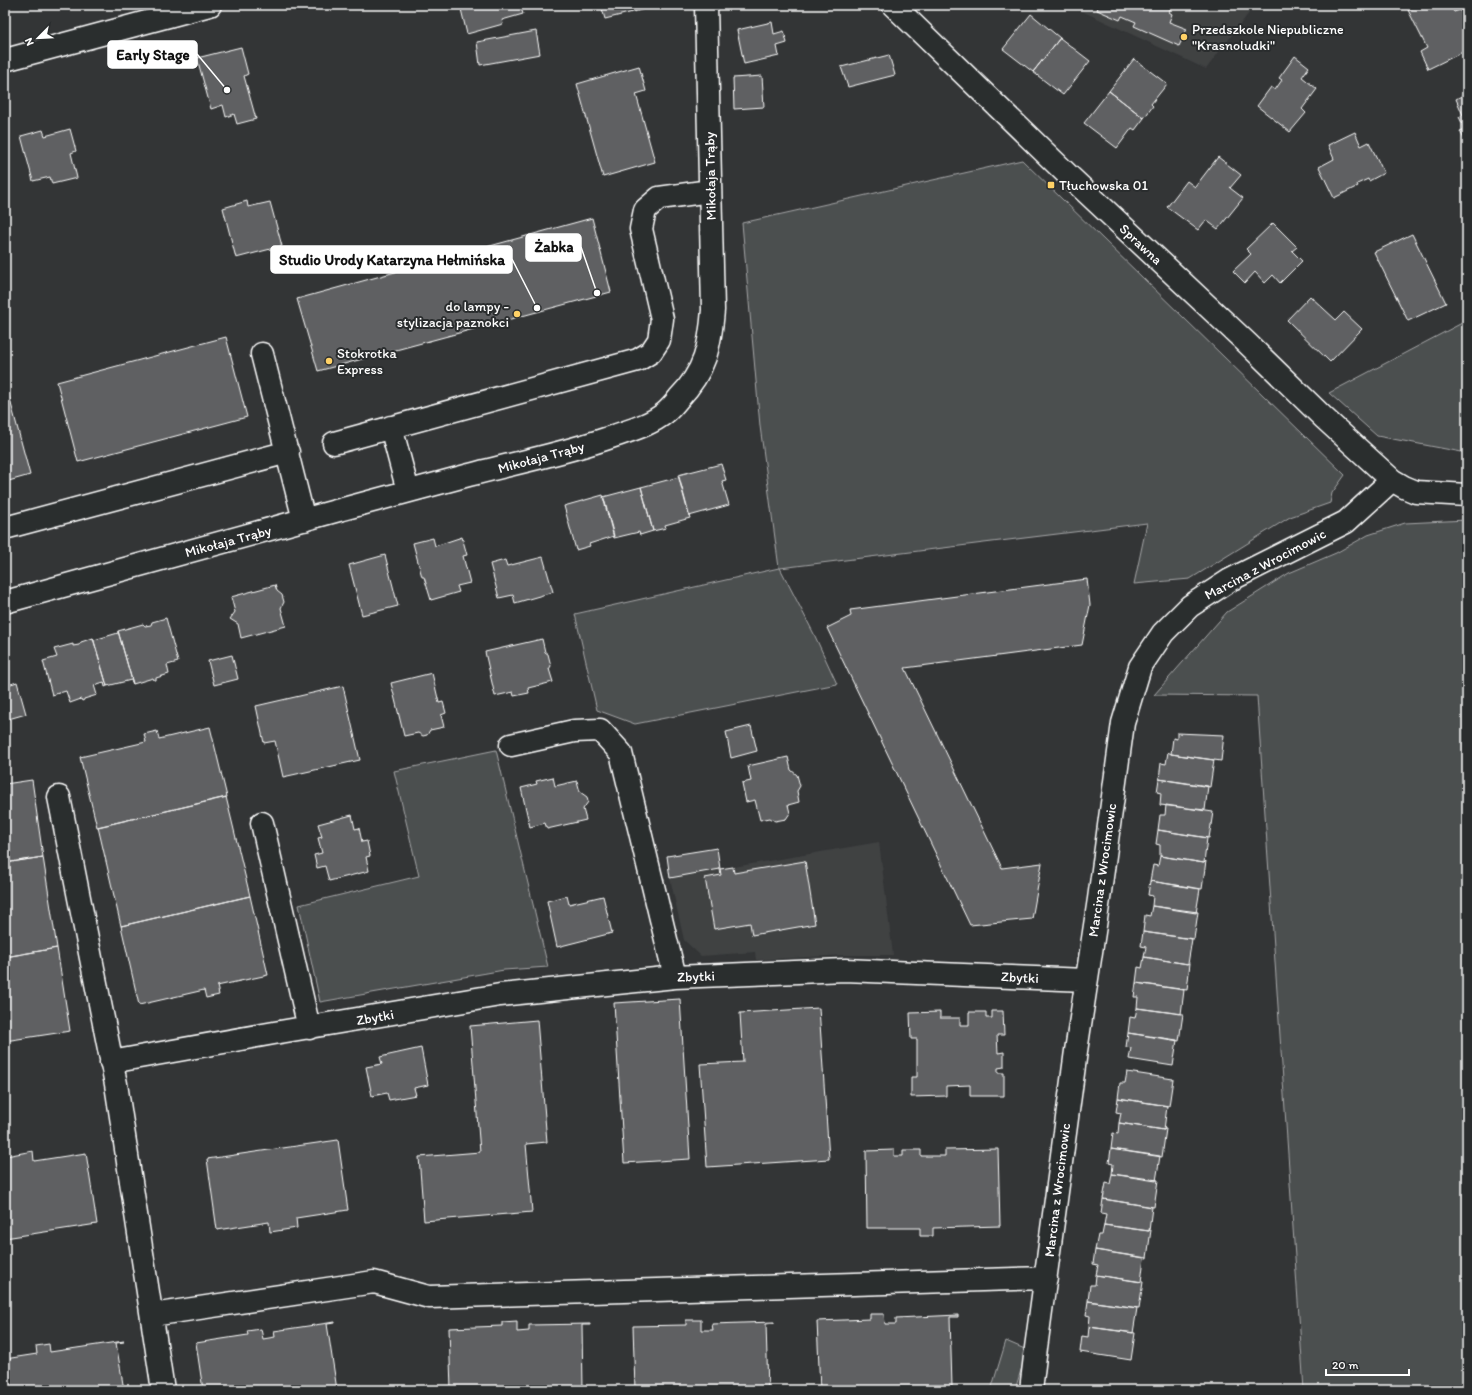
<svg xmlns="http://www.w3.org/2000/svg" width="1472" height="1395" font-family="Itim,sans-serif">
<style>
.built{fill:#404243}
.green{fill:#4c4f50;stroke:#a6a7a8}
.building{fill:#5f6162;stroke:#fff}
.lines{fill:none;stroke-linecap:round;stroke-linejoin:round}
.minor-casing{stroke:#fff;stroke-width:25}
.minor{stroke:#2a2d2e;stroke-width:22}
.poi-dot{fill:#ffd166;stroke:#2a2d2e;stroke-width:1.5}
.labels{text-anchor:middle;stroke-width:4;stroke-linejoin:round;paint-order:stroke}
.poi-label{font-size:14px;fill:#fff;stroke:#2a2d2e;text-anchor:start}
.street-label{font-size:14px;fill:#fff;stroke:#2a2d2e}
.leader{fill:none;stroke:#fff;stroke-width:1.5}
.callout-dot{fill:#fff;stroke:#2a2d2e;stroke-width:1.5}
.callout{fill:#fff;stroke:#fff;stroke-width:1.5}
.callout-label{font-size:15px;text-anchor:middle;font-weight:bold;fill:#111}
</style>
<rect width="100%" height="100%" fill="#333536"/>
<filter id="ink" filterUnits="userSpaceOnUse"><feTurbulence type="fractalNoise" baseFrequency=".025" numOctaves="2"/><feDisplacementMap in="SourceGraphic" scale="8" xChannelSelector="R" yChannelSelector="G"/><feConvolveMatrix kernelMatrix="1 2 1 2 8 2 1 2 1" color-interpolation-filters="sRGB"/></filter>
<g filter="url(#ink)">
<path class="built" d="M1069 5H1255L1206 69Z
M879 842 893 955H845L756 960 755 952 701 956 684 940 670 878Z"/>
<path class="green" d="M1022 160 1345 475 1332 493 1330 503 1290 517 1190 579 1134 584 1147 523 780 568 814 634 837 684 635 724 597 710 575 614 779 568 760 426 742 223Z
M1465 308 1467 310V453L1377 436 1329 393 1462 323Z
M1467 520V1390H1304L1257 696 1154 695 1227 612 1289 573 1336 553 1368 535 1405 523Z
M496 750 548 967 504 970 320 1002 299 905 419 876 394 771Z
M1006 1341 1027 1350 1015 1390H991Z"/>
<path class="building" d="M460 5H520L523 14 502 20 503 24 467 34Z
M601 5H648L649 8 605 19Z
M1099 5H1172L1169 12 1172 14 1169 22 1187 29 1179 46 1134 26 1136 22 1122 16 1120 20 1097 10Z
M1418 5H1451L1454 12 1460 10 1467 25V50L1428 69 1420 52 1427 48 1408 10Z
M1031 14 1060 38 1033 72 1003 49Z
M772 22 774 34 784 31 787 43 777 46 779 56 744 64 737 30Z
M536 31 540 54 480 65 477 42Z
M1060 38 1090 61 1063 95 1033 72Z
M241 47 248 74 244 76 256 119 237 124 234 114 226 117 223 105 211 109 197 58Z
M889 55 895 75 848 87 841 67Z
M1295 56 1309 67 1302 77 1317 89 1302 109 1306 113 1290 132 1257 106 1271 87 1275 90 1282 80 1279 78Z
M1134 59 1167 84 1151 104 1153 106 1144 118 1109 91Z
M639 66 646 91 636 94 655 162 603 177 577 84Z
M762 76 764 107 734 109 733 78Z
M1109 91 1144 118 1135 130 1132 128 1117 148 1084 123Z
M1467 93V142L1466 143 1460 131 1465 129 1459 117 1463 115 1456 99Z
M70 129 76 151 71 153 77 178 52 184 50 177 33 181 21 136 43 130 45 136Z
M1355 132 1361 146 1369 142 1384 173 1369 181 1368 179 1357 184 1358 186 1334 198 1319 167 1334 159 1328 145Z
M1218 157 1241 175 1230 188 1243 198 1218 229 1206 220 1198 230 1167 207 1187 181 1195 187Z
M247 201 248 207 270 202 282 246 236 258 223 208Z
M592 218 611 292 318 371 297 299Z
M1273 223 1297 247 1292 251 1302 261 1280 283 1273 275 1265 283 1255 272 1245 283 1233 271 1251 254 1246 249Z
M1412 234 1446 303 1408 321 1374 252Z
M1310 296 1336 320 1344 312 1362 329 1330 362 1287 320Z
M226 337 247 417 78 462 57 382Z
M9 396 30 475 5 482V397Z
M721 464 726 480 722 481 729 505 689 516 678 475Z
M679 477 690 518 665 525 666 528 653 531 641 487Z
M641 487 653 531 640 535 639 532 614 538 603 497Z
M603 495 614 536 589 544 590 546 576 550 564 506Z
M462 537 467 555 463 556 470 583 457 586 459 592 431 600 424 577H422L413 543 433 538 435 546Z
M385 555 398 606 362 615 349 565Z
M543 557 553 592 515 603 513 595 499 598 490 564 505 560 507 566Z
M1087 579 1090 605 1082 645 905 668 1002 868 1042 863 1032 919 970 925 827 628 851 616 850 610Z
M275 585 277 591 282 595 284 602 281 608 286 626 241 638 238 624 230 619 235 612 231 597Z
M166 618 178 662 167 665 169 674 156 678V680H154L153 678 133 684 118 631 143 624 145 626 151 625 152 622Z
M118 631 133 684 131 680 107 686 93 638 94 640 118 633Z
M93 638 107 686 105 687 104 682 94 685 97 695 84 699V700L82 701 81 699 70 703 66 691 52 695 43 661 57 657 54 649 73 644V646L79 645 81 642Z
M542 639 545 652 548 654 551 666 549 669 553 682 528 688 529 693 514 696 513 692 495 696 485 652Z
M232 655 238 679 214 685 208 661Z
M432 673 439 703 443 702 446 713 441 715 444 727 430 730 427 735 423 736 418 733 404 736 391 683Z
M17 682 26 714 5 720V686Z
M343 686 360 760 283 777 275 741 264 743 256 706Z
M751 726 757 751 731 758 726 732Z
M210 727 227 797 97 827 80 757 146 742 144 734 157 731 159 739Z
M1177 733 1224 735 1221 761 1171 754 1173 738 1177 739Z
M1168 752 1171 754 1214 760 1210 787 1159 779 1161 763 1166 764Z
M788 757 791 770 797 775 800 786 797 791 799 802 788 805 790 813 786 819 775 821 770 818 760 820 755 800 746 802 742 783 751 781 748 766Z
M553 777 555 786 577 781 580 792 587 797 588 802 583 809 586 820 547 829 545 823 530 827 521 788 537 784 536 781Z
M1159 779 1208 786 1205 810 1160 805 1161 793 1157 792Z
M32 780 43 857 5 863V784Z
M226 797 250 896 121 926 98 827Z
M1166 805 1213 812 1209 838 1158 830 1160 815H1165Z
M352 815 355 829 359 828 362 842 367 841 370 856 366 857 369 871 329 881 325 866 317 868 314 855 322 853 318 838 322 837 318 824Z
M1158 830 1207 838 1204 863 1160 856V845L1156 844Z
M717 848 720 869 670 878 667 856Z
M1160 856 1204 863 1206 861 1202 889 1150 881 1153 865 1158 866Z
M43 857 57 948 5 957V863Z
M805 861 815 924 752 935 750 923 714 929 705 878 721 875 720 869 733 867 734 873Z
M1150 881 1200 889 1196 913 1152 906 1153 896 1148 895Z
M250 896 268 975 217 986 219 995 206 998 204 990 139 1005 121 926Z
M567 896 569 904 603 896 612 933 557 947 547 901Z
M1152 906 1198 912 1194 939 1143 932 1145 915 1150 916Z
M1143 932 1192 939 1188 964 1144 957 1146 947 1141 946Z
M57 948 70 1031 5 1041V957Z
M1144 957 1188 964 1190 963 1187 990 1136 983 1138 967 1142 968Z
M1136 983 1184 990 1181 1014 1137 1008 1138 997H1134Z
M680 999 690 1159 624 1163 614 1003Z
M819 1008 829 1159 707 1167 700 1064 743 1062 740 1013Z
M1137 1008 1183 1014 1179 1041 1128 1033 1130 1017 1135 1018Z
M992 1011H1003L1004 1035H997L998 1053 1004 1052V1067L998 1068V1073H1004V1096H970V1085L946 1086V1096L911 1097V1077H917V1039H911L910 1013 940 1012V1018H960V1025H969V1012H986V1018H992Z
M537 1020 547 1142 526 1144 532 1212 424 1221 419 1157 480 1152 470 1026Z
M1128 1033 1177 1040 1173 1066 1129 1059 1131 1048 1126 1047Z
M421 1048 428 1085 414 1088 416 1095 389 1100 387 1093 372 1096 366 1067 382 1064 380 1057Z
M1127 1072 1173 1079 1169 1106 1118 1098 1120 1083H1125Z
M1118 1098 1167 1106 1164 1130 1119 1123 1121 1113 1116 1112Z
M1119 1123 1164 1130V1129H1166L1162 1157 1111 1149 1113 1133 1118 1134Z
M338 1140 348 1210 296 1218 297 1228 270 1232 269 1222 217 1230 207 1159Z
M998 1149 1000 1226 933 1228V1236H920V1228H867L866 1151 894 1150V1156H903V1150H921V1156H945V1150Z
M1111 1149 1160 1156 1156 1181 1112 1174 1113 1164 1109 1163Z
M33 1151 34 1161 86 1153 97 1224 5 1238V1166L7 1165 6 1156Z
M1112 1174 1158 1180 1154 1207 1103 1199 1106 1183 1110 1184Z
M1103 1199 1152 1207 1149 1231 1104 1225 1106 1214 1101 1213Z
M1104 1225 1149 1231V1230H1151L1147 1258 1095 1250 1098 1235H1102Z
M1095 1250 1144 1258 1141 1282 1096 1275 1098 1265 1093 1264Z
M1096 1275 1143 1282 1139 1308 1088 1301 1090 1285H1095Z
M1088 1301 1137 1308 1133 1333 1089 1327 1090 1316 1086 1315Z
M870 1314H884L885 1324H896V1318L958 1315V1317H950L952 1387 867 1390H820L817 1321 870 1319Z
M686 1320H701V1330H713L712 1324 774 1322V1323L766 1324 768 1390H635L633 1326 686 1325Z
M517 1321V1332L529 1331V1325L590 1324V1325H582L583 1390H451L449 1328 502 1326V1322Z
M335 1322V1323L327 1324 337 1390H203L196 1343 248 1335 247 1331 261 1329 263 1339 275 1337 274 1331Z
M1089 1327 1135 1333 1131 1360 1080 1352 1082 1336 1088 1337Z
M124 1341V1342L116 1343 124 1390H5V1359L37 1354 36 1346 49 1344 50 1352Z"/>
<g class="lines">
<g class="minor-casing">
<path id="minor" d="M893 5 1068 175 1248 344 1324 418 1392 480 1404 487 1416 492 1467 495
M5 60 210 5
M262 354 304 520
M391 427 408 491
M334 443 638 360 651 352 659 340 662 319 641 229 645 210 659 198 710 191
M5 528 288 452
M5 602C160 560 314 516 469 475 518 462 567 453 614 436 631 430 650 425 665 413 670 409 675 403 679 398 705 371 710 347 713 310L706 5
M511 745 574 731 600 730 621 753 675 977
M59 797 116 1084 163 1390
M262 823 309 1028
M111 1062 274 1033 500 995 675 977 845 970 1086 980
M152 1315 374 1282 429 1297 1046 1278
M1031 1390 1036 1348 1076 1051 1099 899 1123 723 1140 667 1163 633 1190 606 1230 580 1346 522 1392 480"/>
</g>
<use href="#minor" class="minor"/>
</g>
</g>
<g class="poi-dot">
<circle cx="1184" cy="37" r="4"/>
<rect x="1047" y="181" width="8" height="8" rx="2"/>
<circle cx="517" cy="314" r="4"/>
<circle cx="329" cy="361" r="4"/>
</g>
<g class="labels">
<g class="poi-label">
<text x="1192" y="34">Przedszkole Niepubliczne<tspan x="1192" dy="16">"Krasnoludki"</tspan></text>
<text x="1059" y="190">Tłuchowska 01</text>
<text x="509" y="311" text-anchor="end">do lampy -<tspan x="509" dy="16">stylizacja paznokci</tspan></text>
<text x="337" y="358">Stokrotka<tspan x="337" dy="16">Express</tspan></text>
</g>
<g class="street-label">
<text transform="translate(710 176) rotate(-91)" y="5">Mikołaja Trąby</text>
<text transform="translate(1141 244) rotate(43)" y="5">Sprawna</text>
<text transform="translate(541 457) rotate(-15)" y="5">Mikołaja Trąby</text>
<text transform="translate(228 541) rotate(-15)" y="5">Mikołaja Trąby</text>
<text transform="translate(1265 564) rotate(-28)" y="5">Marcina z Wrocimowic</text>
<text transform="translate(1102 870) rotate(-82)" y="5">Marcina z Wrocimowic</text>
<text transform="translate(696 976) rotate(-2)" y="5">Zbytki</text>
<text transform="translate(1020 977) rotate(3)" y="5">Zbytki</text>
<text transform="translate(375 1017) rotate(-10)" y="5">Zbytki</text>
<text transform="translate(1057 1190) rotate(-83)" y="5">Marcina z Wrocimowic</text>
</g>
</g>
<path class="leader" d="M227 90L197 54M597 293L581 247M537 308L512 259"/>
<g class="callout-dot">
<circle cx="227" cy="90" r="4"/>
<circle cx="597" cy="293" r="4"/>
<circle cx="537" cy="308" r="4"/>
</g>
<g class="callout">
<rect x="108" y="41" width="89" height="27" rx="4"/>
<rect x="526" y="234" width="55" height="27" rx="4"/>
<rect x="271" y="246" width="241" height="27" rx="4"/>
</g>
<g class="callout-label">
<text x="153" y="60">Early Stage</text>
<text x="554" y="252">Żabka</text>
<text x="392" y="265">Studio Urody Katarzyna Hełmińska</text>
</g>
<rect width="1472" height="1395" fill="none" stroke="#2a2d2e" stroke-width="20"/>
<rect x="10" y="10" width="1452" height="1375" fill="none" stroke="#fff" stroke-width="1.5" filter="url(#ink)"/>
<g transform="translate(38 38) rotate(246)" stroke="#2a2d2e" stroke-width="3" paint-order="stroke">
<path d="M0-3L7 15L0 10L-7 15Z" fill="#ffffff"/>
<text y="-6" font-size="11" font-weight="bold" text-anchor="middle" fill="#ffffff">N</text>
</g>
<path d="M1326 1369v6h83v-6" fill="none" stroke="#ffffff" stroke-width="2"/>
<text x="1332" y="1369" font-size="12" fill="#ffffff" stroke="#2a2d2e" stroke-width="3" paint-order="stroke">20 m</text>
</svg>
